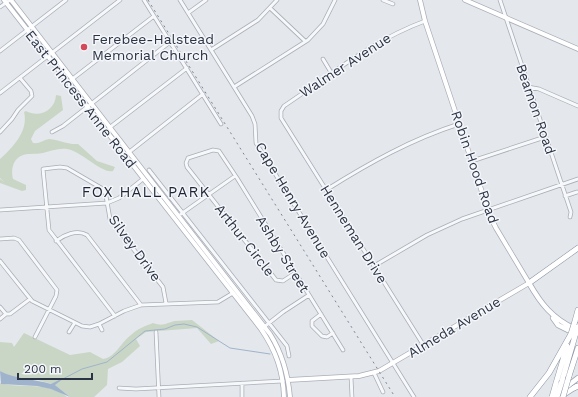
<svg xmlns="http://www.w3.org/2000/svg" width="578" height="397" font-family="'Work Sans',sans-serif">
<style>
.green{fill:#c9d6c5}
.water{fill:#9fb4cc}
.lines{fill:none;stroke-linecap:round;stroke-linejoin:round}
.stream{stroke:#9fb4cc;stroke-width:1}
.street-casing{stroke:#a9aeb7;stroke-width:4.5}
.secondary-casing{stroke:#a9aeb7;stroke-width:5.5}
.primary-casing{stroke:#a3abb8;stroke-width:6}
.highway-casing{stroke:#8b94a3;stroke-width:6}
.street{stroke:#f7f8fa;stroke-width:3}
.secondary{stroke:#fff;stroke-width:4}
.primary{stroke:#fff;stroke-width:4.5}
.highway{stroke:#fff;stroke-width:5}
.rail{stroke:#7d8696;stroke-width:1;stroke-dasharray:2 4;stroke-linecap:butt}
.highway-bridge-casing{stroke:#8b94a3;stroke-width:6;stroke-linecap:butt}
.highway-bridge{stroke:#fff;stroke-width:5}
.poi-dot{fill:#d1495b;stroke:#f4f6f9;stroke-width:1.5}
.labels{text-anchor:middle;stroke-width:3;stroke-linejoin:round;paint-order:stroke}
.poi-label{font-size:14px;fill:#2b3445;stroke:#f4f6f9;text-anchor:start}
.street-label{font-size:14px;fill:#2b3445;stroke:#f4f6f9}
.neighbourhood-label{font-size:15px;letter-spacing:1px;fill:#1d2536;stroke:#f4f6f9}
</style>
<rect width="100%" height="100%" fill="#e4e7ec"/>
<path class="green" d="M56 95 61 96 63 110 35 131 31 139 33 143C40 144 43 140 49 139 55 139 69 145 78 144L97 161 115 167 113 171C102 174 81 151 67 149 58 148 51 151 43 153 34 155 27 152 19 157 12 162 11 172 13 179L26 185V190L22 191 0 183V179L4 182 0 178V159C12 148 29 131 24 112L26 111C39 118 55 111 56 95Z
M192 320 219 341 211 344 197 328 146 332 136 339 140 346 122 362 108 369 107 385 94 397H70L55 385 38 380 11 377 0 371V342L12 343 14 347 24 333 70 355 90 352 103 359C116 357 121 342 131 335 137 329 145 326 153 323 163 327 166 323 175 321 181 321 187 320 192 320Z
M0 383C22 389 48 381 67 397H0Z"/>
<path class="water" d="M0 371C15 379 34 379 51 384L59 380 60 381 55 385 70 397 51 389 37 386 1 384Z"/>
<g class="lines">
<path class="stream" d="M59 381 82 369 107 362 145 331 165 329 175 325 184 324 197 327 230 348 270 354"/>
<g class="street-casing">
<path id="street" d="M144 0 221 124
M180 0 252 116 255 124 256 143 414 397
M383 0 393 4
M500 0 571 212 570 217
M0 7 10 0
M270 8 305 41
M188 13 206 0
M211 50 258 20 277 0
M0 51 66 0
M323 59 332 74
M71 80 154 16
M234 87 308 40 323 24 335 0
M528 87 539 89 578 106
M0 93 120 0
M109 128 187 68
M0 132 12 119 18 110 32 96 31 91 20 78
M52 132 63 126 170 42
M128 153 203 94
M472 161 545 137
M149 170 287 346 289 356
M326 190C369 163 412 139 459 124
M565 196 577 192
M0 210 107 203 119 198 143 179
M181 214 235 176
M0 239 14 238 19 240 57 290 56 296 35 337
M56 241C64 235 77 229 87 235L141 305
M0 261 32 301 82 326 90 327 99 324 124 311 141 305 218 302 233 293
M374 266 427 235 462 219 578 179
M295 273 283 281 276 280 187 167 186 163 188 158 213 150 219 151 237 178 343 350
M0 307 6 314
M321 314 312 321V326L322 336 327 337 333 333
M115 316 49 230 43 169 60 167 67 168 103 189 106 196 110 219 163 287 166 303
M0 319 6 314H10L30 299
M99 324 102 330
M264 327 283 312 309 295
M69 332 74 324
M156 332 159 397
M424 346 281 118V111L284 106C329 76 373 40 425 21
M374 373 383 392
M351 377 352 397
M119 388 136 389 283 381
M242 397V383"/>
</g>
<g class="secondary-casing">
<path id="secondary" d="M4 0 261 329C276 351 283 371 284 397
M11 0 270 334C282 353 288 374 290 397
M465 0 578 49
M288 380 359 376 379 371 529 283 496 228 490 216 425 21 420 0"/>
</g>
<g class="primary-casing">
<path id="primary" d="M529 283C541 304 552 318 575 329
M553 318 558 325 574 333
M565 388 578 378
M560 397 577 386"/>
</g>
<g class="highway-casing">
<path id="highway" d="M529 283 578 248
M575 321 578 310
M569 376 578 348
M562 381 575 336
M556 383 567 346
M574 388 578 386
M530 397 549 373 571 334"/>
</g>
<use href="#street" class="street"/>
<use href="#secondary" class="secondary"/>
<use href="#primary" class="primary"/>
<use href="#highway" class="highway"/>
<path class="rail" d="M148 0 395 397"/>
<g class="highway-bridge-casing">
<path id="highway-bridge" d="M571 334 575 321
M575 336 578 327
M552 397 556 383
M557 397 562 381
M563 397 569 376"/>
</g>
<use href="#highway-bridge" class="highway-bridge"/>
</g>
<circle class="poi-dot" cx="84" cy="47" r="4"/>
<g class="labels">
<g class="poi-label">
<text x="92" y="44">Ferebee-Halstead<tspan x="92" dy="16">Memorial Church</tspan></text>
</g>
<g class="street-label">
<text transform="translate(345 65) rotate(-33)" y="5">Walmer Avenue</text>
<text transform="translate(81 99) rotate(52)" y="5">East Princess Anne Road</text>
<text transform="translate(536 109) rotate(71)" y="5">Beamon Road</text>
<text transform="translate(475 167) rotate(71)" y="5">Robin Hood Road</text>
<text transform="translate(293 200) rotate(59)" y="5">Cape Henry Avenue</text>
<text transform="translate(354 234) rotate(58)" y="5">Henneman Drive</text>
<text transform="translate(245 240) rotate(52)" y="5">Arthur Circle</text>
<text transform="translate(135 248) rotate(54)" y="5">Silvey Drive</text>
<text transform="translate(283 254) rotate(58)" y="5">Ashby Street</text>
<text transform="translate(454 327) rotate(-31)" y="5">Almeda Avenue</text>
</g>
<g class="neighbourhood-label">
<text x="146" y="197">FOX HALL PARK</text>
</g>
</g>
<path d="M18 373v6h74v-6" fill="none" stroke="#2b3445" stroke-width="2"/>
<text x="24" y="373" font-size="12" fill="#2b3445" stroke="#f4f6f9" stroke-width="3" paint-order="stroke">200 m</text>
</svg>
